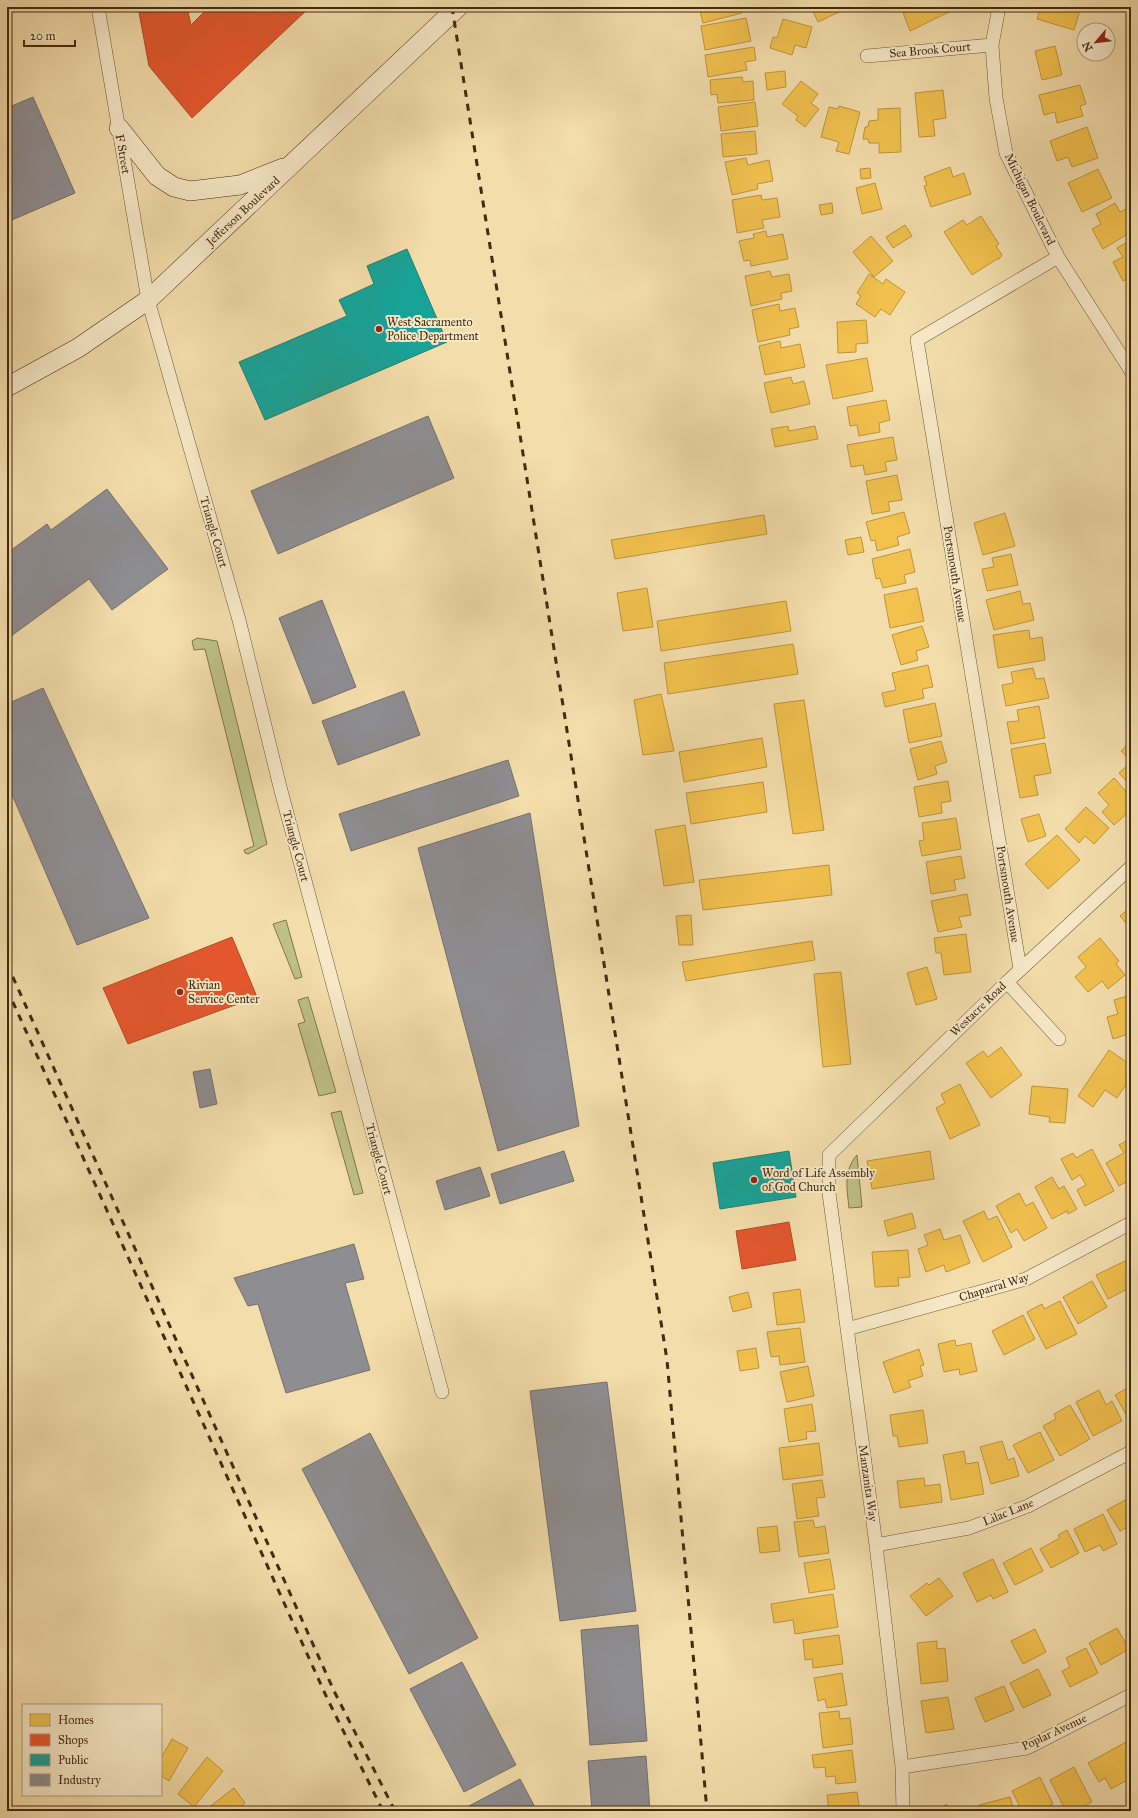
<svg xmlns="http://www.w3.org/2000/svg" width="1138" height="1818" font-family="'IM FELL Great Primer',serif">
<style>
.green{fill:#bec087;stroke:#80754c}
.homes{fill:#f2c14e;stroke:#be943c}
.shops{fill:#e4572e;stroke:#b44a25}
.public{fill:#17a398;stroke:#247f70}
.industry{fill:#8d8d92;stroke:#776f6b}
.lines{fill:none;stroke-linecap:round;stroke-linejoin:round}
.street-casing{stroke:#6f5738;stroke-width:14}
.secondary-casing{stroke:#432a11;stroke-width:20}
.street{stroke:#f7e9c8;stroke-width:13}
.secondary{stroke:#f7e9c8;stroke-width:19}
.rail{stroke:#432a11;stroke-width:3;stroke-dasharray:7 7;stroke-linecap:butt}
.poi-dot{fill:#8f2418;stroke:#f7e9c8;stroke-width:1.5}
.labels{text-anchor:middle;stroke-width:4;stroke-linejoin:round;paint-order:stroke}
.street-label{font-size:12px;fill:#432a11;stroke:#f7e9c8}
.poi-label{font-size:12px;fill:#432a11;stroke:#f7e9c8;text-anchor:start}
</style>
<rect width="100%" height="100%" fill="#f3ddab"/>
<filter id="stains"><feTurbulence type="fractalNoise" baseFrequency=".005" numOctaves="4"/><feColorMatrix values="0 0 0 0 .2 0 0 0 0 .09 0 0 0 0 .02 0 0 0 .5 -.17"/></filter>
<radialGradient id="worn" r=".72"><stop offset=".6" stop-color="#630" stop-opacity="0"/><stop offset="1" stop-color="#630" stop-opacity=".3"/></radialGradient>
<path class="green" d="M197 638 217 641 267 844 248 854 245 853 244 850 254 846 205 649 194 650 192 641Z
M286 920 302 977 295 979 273 924Z
M308 997 336 1092 319 1096 298 1024 305 1022 298 1000Z
M341 1111 363 1193 354 1195 331 1113Z
M857 1155 862 1207 849 1208C847 1188 843 1171 857 1155Z"/>
<path class="homes" d="M699 7H740L742 13 703 23Z
M811 7H842L838 9 839 12 818 22Z
M901 7H952L953 10 910 31Z
M1041 7H1081L1074 30 1037 19Z
M746 18 751 41 705 50 701 26Z
M783 19 812 27 806 48 795 45 792 55 770 48 773 37 777 38Z
M1055 46 1062 75 1042 80 1035 51Z
M754 47 756 60 745 62 747 70 708 77 705 55Z
M785 71 786 87 767 90 765 73Z
M742 77 743 82 753 81 754 100 718 103 717 94 711 95 710 80Z
M801 81 818 94 811 103 819 109 805 127 796 120 798 116 782 104Z
M1080 85 1086 104 1080 106 1083 116 1057 123 1055 112 1044 115 1039 95Z
M943 90 946 118 933 120 935 136 919 137 915 93Z
M755 102 758 126 721 131 718 107Z
M839 106 860 112 849 154 836 151 839 142 821 137 829 107 838 109Z
M900 108 901 152 879 153V143H869L868 139H863L865 127H868L869 121 878 120V109Z
M1087 127 1098 158 1072 167 1068 157 1057 161 1050 141Z
M755 131 757 154 723 157 721 134Z
M746 158 748 165 769 160 773 181 757 184 758 189 732 195 725 162Z
M950 167 953 177 964 173 971 194 931 207 924 186 927 185 924 177Z
M870 168 871 178 861 179 860 169Z
M1098 169 1112 198 1082 212 1068 183Z
M875 183 882 209 862 214 856 188Z
M761 195 762 200 777 198 780 217 762 220 764 228 737 233 732 200Z
M832 203 833 213 821 215 819 205Z
M1115 203 1120 212 1126 209 1131 217V232L1103 249 1092 229 1101 224 1096 214Z
M981 216 999 244 996 246 1002 255 999 259H997L972 275 944 232 963 220 967 225Z
M905 225 912 236 893 248 886 237Z
M766 231 767 237 783 234 788 259 751 266 750 260 744 261 739 241 754 238 753 234Z
M871 236 893 261 874 277 853 252Z
M1131 240V277L1123 281 1113 262 1123 257 1117 248Z
M770 271 772 277 789 274 792 291 781 293 782 299 751 306 745 276Z
M869 274 883 284 886 279 905 292 890 315 881 309 875 317 856 304 861 296 857 293Z
M1131 282V292L1127 284Z
M779 304 780 311 795 308 799 327 789 329 790 335 758 342 752 310Z
M866 320 868 343 856 344V352L838 353 837 322Z
M780 341 781 348 800 344 805 367 765 375 759 346Z
M867 358 873 391 833 399 826 365Z
M791 377 793 384 804 381 810 404 771 413 764 383Z
M886 400 890 420 879 423 880 432 859 436 857 425 850 426 847 407Z
M788 426 789 431 815 426 818 439 775 447 771 429Z
M893 437 897 460 885 462 887 471 865 475 863 465 851 467 847 445Z
M897 475 902 500 888 502 890 511 872 514 866 481Z
M904 512 910 533 897 537 899 545 877 551 875 540 871 541 866 522Z
M1005 513 1015 546 983 555 974 523Z
M764 515 767 534 615 559 611 540Z
M861 537 864 552 848 555 845 540Z
M910 549 915 572 904 575 906 583 883 588 880 578 876 579 872 559Z
M1011 554 1018 585 987 591 982 569 994 567 992 558Z
M647 588 653 627 623 631 617 593Z
M917 588 924 621 890 628 884 595Z
M1020 591 1023 604 1030 603 1034 620 994 630 986 600Z
M786 601 791 631 661 651 657 621Z
M922 626 929 647 916 651 918 660 901 665 892 635Z
M1029 630 1030 639 1042 637 1045 660 998 668 993 635Z
M793 644 798 674 668 694 664 663Z
M928 665 933 687 922 689 924 698 885 707 882 693 896 690 892 673Z
M1033 668 1036 679 1044 678 1049 698 1006 706 1002 685 1013 683 1011 672Z
M661 694 674 751 643 755 634 700Z
M804 700 824 830 793 834 774 704Z
M935 703 942 736 909 743 903 710Z
M1039 706 1045 738 1011 744 1007 722 1019 721 1017 710Z
M762 738 767 767 684 782 679 752Z
M941 741 947 762 935 766 937 774 918 780 910 749Z
M1131 741V761L1121 751Z
M1045 743 1051 773 1034 776 1038 795 1020 798 1011 749Z
M1131 762V786L1119 773Z
M1114 778 1131 797V810L1114 825 1102 812 1109 805 1098 793Z
M948 781 951 801 941 803 942 813 919 817 914 787Z
M763 782 767 812 691 824 686 793Z
M1086 807 1109 828 1094 844 1085 836 1079 843 1065 829Z
M1039 814 1046 836 1028 842 1021 819Z
M956 818 961 849 922 856 919 841 924 840 922 823Z
M685 825 694 882 664 886 655 830Z
M1057 835 1080 860 1048 889 1025 864Z
M961 856 965 878 954 880 956 890 931 894 926 862Z
M829 865 832 895 703 910 699 880Z
M967 894 971 915 959 917 962 927 938 932 931 901Z
M1131 907V929L1120 916Z
M691 915 693 945H679L676 916Z
M966 934 971 972 944 975 941 953H936L934 938Z
M1100 938 1119 961 1116 964 1125 975 1108 989 1102 981 1088 992 1075 977 1086 967 1078 957Z
M812 941 815 960 686 981 682 962Z
M927 967 937 999 916 1005 907 973Z
M841 972 851 1064 823 1067 814 974Z
M1131 995V1033L1113 1039 1107 1017 1118 1014 1114 1000Z
M1001 1047 1022 1075 991 1098 966 1063 983 1051 988 1057Z
M1109 1050 1131 1065V1077L1117 1098 1105 1090 1093 1107 1078 1096Z
M960 1084 980 1125 950 1139 936 1108 945 1103 941 1094Z
M1032 1086 1068 1089 1065 1123 1049 1122 1050 1117 1029 1114Z
M1130 1139 1131 1179 1119 1186 1106 1163 1124 1153 1119 1145Z
M1092 1149 1114 1191 1085 1206 1077 1190 1086 1185 1080 1175 1072 1180 1061 1159 1073 1153 1076 1158Z
M930 1151 934 1179 872 1189 867 1161Z
M1052 1177 1059 1189 1064 1186 1077 1209 1068 1214 1067 1211 1052 1219 1035 1187Z
M1019 1193 1026 1206 1033 1202 1047 1228 1024 1241 1017 1229 1011 1233 996 1206Z
M984 1211 988 1220 997 1216 1012 1247 983 1262 963 1221Z
M912 1213 916 1228 888 1236 884 1221Z
M940 1229 944 1240 960 1235 970 1263 946 1272 944 1265 926 1272 918 1249 928 1245 924 1235Z
M908 1250 910 1277 898 1278 899 1286 875 1287 872 1252Z
M1125 1261 1131 1273V1287L1108 1299 1096 1275Z
M1092 1281 1107 1307 1078 1324 1063 1297Z
M800 1289 805 1322 777 1325 773 1293Z
M748 1292 752 1307 733 1312 729 1297Z
M1060 1301 1077 1334 1046 1349 1027 1312 1042 1304 1044 1309Z
M1023 1315 1035 1339 1004 1355 992 1331Z
M800 1328 805 1362 780 1365 779 1356 771 1357 767 1332Z
M955 1340 956 1346 971 1343 977 1371 960 1375 959 1369 944 1372 938 1344Z
M756 1348 759 1368 740 1371 737 1351Z
M919 1349 924 1365 920 1366 923 1376 908 1381 911 1387 894 1393 883 1362Z
M808 1366 814 1396 787 1402 780 1372Z
M1131 1386V1416L1128 1418 1115 1395Z
M1099 1390 1106 1405 1112 1401 1122 1421 1093 1436 1076 1402Z
M812 1404 816 1431 806 1432 807 1439 789 1442 784 1409Z
M1070 1405 1090 1439 1060 1456 1043 1426 1056 1419 1054 1414Z
M923 1410 928 1443 899 1447 897 1436H893L890 1415Z
M1040 1432 1054 1460 1028 1473 1013 1445Z
M1002 1441 1008 1460 1014 1458 1019 1476 991 1484 980 1447Z
M819 1443 823 1475 783 1480 779 1448Z
M964 1451 966 1464 978 1462 984 1494 951 1500 943 1455Z
M924 1478 925 1486 940 1484 942 1502 900 1508 897 1481Z
M822 1480 825 1497 816 1498 819 1516 797 1519 792 1484Z
M1131 1497V1525L1120 1531 1107 1510Z
M1103 1514 1117 1544 1103 1551 1100 1545 1085 1552 1074 1529Z
M813 1520 815 1528 825 1526 829 1553 799 1557 794 1522Z
M777 1526 780 1551 760 1553 757 1528Z
M1067 1530 1079 1553 1051 1568 1040 1549 1060 1538 1058 1535Z
M1031 1548 1043 1571 1015 1585 1003 1563Z
M830 1559 835 1589 809 1593 804 1563Z
M993 1559 1008 1592 993 1599 991 1595 977 1602 963 1573Z
M939 1578 953 1596 926 1616 910 1596 927 1583 929 1585Z
M833 1594 838 1627 795 1634 793 1620 774 1623 771 1604Z
M1117 1628 1129 1649 1101 1665 1089 1643Z
M1035 1629 1046 1652 1023 1664 1011 1641Z
M839 1635 843 1664 813 1668 812 1659 805 1660 803 1640Z
M937 1641V1649L945 1648 948 1681 921 1684 917 1643Z
M1086 1648 1098 1673 1070 1687 1062 1671 1070 1667 1066 1658Z
M1038 1669 1051 1695 1023 1708 1010 1683Z
M842 1673 847 1705 827 1708 825 1699 818 1701 814 1678Z
M1004 1686 1014 1710 985 1722 975 1698Z
M948 1697 954 1729 926 1733 921 1701Z
M839 1711 840 1719 850 1718 853 1744 823 1748 819 1713Z
M172 1739 188 1748 169 1781 161 1776V1758Z
M1126 1742 1131 1751V1778L1111 1789 1105 1778 1099 1782 1088 1763Z
M852 1750 856 1782 836 1784 835 1776 826 1777 825 1767 814 1768 812 1755Z
M207 1757 223 1771 194 1807 178 1794Z
M1074 1767 1092 1802 1074 1811H1066L1050 1780Z
M1040 1777 1053 1804 1039 1811H1022L1012 1791Z
M234 1788 245 1803 235 1811H204Z
M857 1792 860 1811H829L827 1795Z
M1010 1797 1014 1811H981L979 1805Z
M946 1804 953 1811H940Z
M960 1806 965 1811H956Z"/>
<path class="shops" d="M138 7H187L191 25 209 7H310L192 118 149 66Z
M232 937 257 997 128 1044 103 988Z
M789 1222 796 1260 742 1269 736 1231Z"/>
<path class="public" d="M407 249 447 342 265 420 239 362 347 316 339 300 374 284 367 266Z
M789 1151 796 1197 720 1209 713 1163Z"/>
<path class="industry" d="M33 97 75 193 7 222V108Z
M428 416 454 478 278 554 251 491Z
M107 489 168 569 112 610 89 579 7 639V553L47 524 51 530Z
M322 600 356 687 313 704 279 618Z
M43 688 149 918 77 945 7 783V704Z
M404 691 420 735 338 765 322 721Z
M508 760 519 796 351 851 339 814Z
M530 813 579 1126 498 1151 418 848Z
M210 1069 217 1104 200 1108 193 1072Z
M564 1151 574 1181 500 1204 491 1174Z
M480 1167 490 1196 445 1210 436 1181Z
M354 1244 364 1279 345 1283 370 1370 286 1393 258 1304 248 1306 234 1278Z
M607 1382 636 1611 560 1621 530 1391Z
M370 1433 478 1638 409 1674 302 1469Z
M638 1625 647 1741 590 1745 581 1630Z
M462 1662 516 1765 464 1792 410 1689Z
M646 1756 650 1811H592L588 1761Z
M520 1779 537 1811H472L469 1806Z"/>
<g class="lines">
<g class="street-casing">
<path id="street" d="M98 7 148 300 239 620 280 787 442 1392
M999 7 992 45 996 98 1006 153 1058 257 1131 371
M867 56 992 45
M1020 969 917 340 1058 257
M1007 982 1059 1039
M847 1329 1026 1279 1131 1223
M876 1545 969 1528 1028 1506 1131 1452
M902 1767 1027 1748 1131 1695
M903 1811 902 1767 876 1545 829 1193V1155L1007 982 1131 867"/>
</g>
<g class="secondary-casing">
<path id="secondary" d="M119 128 157 176 174 187 190 191 240 185 283 168
M7 387 78 348 148 300 458 7"/>
</g>
<use href="#street" class="street"/>
<use href="#secondary" class="secondary"/>
<path class="rail" d="M452 7 667 1360 707 1811
M7 964 334 1691 395 1811
M7 989 327 1698 383 1811"/>
</g>
<g class="poi-dot">
<circle cx="379" cy="329" r="4"/>
<circle cx="180" cy="992" r="4"/>
<circle cx="754" cy="1180" r="4"/>
</g>
<g class="labels">
<g class="street-label">
<text transform="translate(930 50) rotate(-5)" y="4">Sea Brook Court</text>
<text transform="translate(123 154) rotate(80)" y="4">F Street</text>
<text transform="translate(1030 199) rotate(64)" y="4">Michigan Boulevard</text>
<text transform="translate(243 211) rotate(-43)" y="4">Jefferson Boulevard</text>
<text transform="translate(214 532) rotate(74)" y="4">Triangle Court</text>
<text transform="translate(955 574) rotate(81)" y="4">Portsmouth Avenue</text>
<text transform="translate(296 846) rotate(75)" y="4">Triangle Court</text>
<text transform="translate(1008 894) rotate(81)" y="4">Portsmouth Avenue</text>
<text transform="translate(978 1009) rotate(-44)" y="4">Westacre Road</text>
<text transform="translate(379 1159) rotate(75)" y="4">Triangle Court</text>
<text transform="translate(994 1287) rotate(-17)" y="4">Chaparral Way</text>
<text transform="translate(868 1483) rotate(82)" y="4">Manzanita Way</text>
<text transform="translate(1008 1512) rotate(-22)" y="4">Lilac Lane</text>
<text transform="translate(1054 1732) rotate(-25)" y="4">Poplar Avenue</text>
</g>
<g class="poi-label">
<text x="387" y="326">West Sacramento<tspan x="387" dy="14">Police Department</tspan></text>
<text x="188" y="989">Rivian<tspan x="188" dy="14">Service Center</tspan></text>
<text x="762" y="1177">Word of Life Assembly<tspan x="762" dy="14">of God Church</tspan></text>
</g>
</g>
<rect width="1138" height="1818" fill="none" stroke="#f3ddab" stroke-width="24"/>
<rect x="8" y="8" width="1122" height="1802" fill="none" stroke="#432a11" stroke-width="2"/>
<rect x="12" y="12" width="1114" height="1794" fill="none" stroke="#432a11"/>
<rect x="22" y="1704" width="140" height="92" fill="#f7e9c8" stroke="#af9d7f"/>
<rect x="30" y="1714" width="20" height="12" fill="#f2c14e" stroke="#af9d7f"/>
<text x="58" y="1724" font-size="12" fill="#432a11">Homes</text>
<rect x="30" y="1734" width="20" height="12" fill="#e4572e" stroke="#af9d7f"/>
<text x="58" y="1744" font-size="12" fill="#432a11">Shops</text>
<rect x="30" y="1754" width="20" height="12" fill="#17a398" stroke="#af9d7f"/>
<text x="58" y="1764" font-size="12" fill="#432a11">Public</text>
<rect x="30" y="1774" width="20" height="12" fill="#8d8d92" stroke="#af9d7f"/>
<text x="58" y="1784" font-size="12" fill="#432a11">Industry</text>
<g transform="translate(1096 42) rotate(242)"><circle r="19" fill="#f7e9c8" stroke="#af9d7f"/>
<path d="M0-3L7 15L0 10L-7 15Z" fill="#8f2418"/>
<text y="-6" font-size="11" font-weight="bold" text-anchor="middle" fill="#432a11">N</text>
</g>
<path d="M24 40v6h51v-6" fill="none" stroke="#432a11" stroke-width="2"/>
<text x="30" y="40" font-size="12" fill="#432a11" stroke="#f7e9c8" stroke-width="3" paint-order="stroke">20 m</text>
<rect width="100%" height="100%" filter="url(#stains)"/>
<rect width="100%" height="100%" fill="url(#worn)"/>
</svg>
